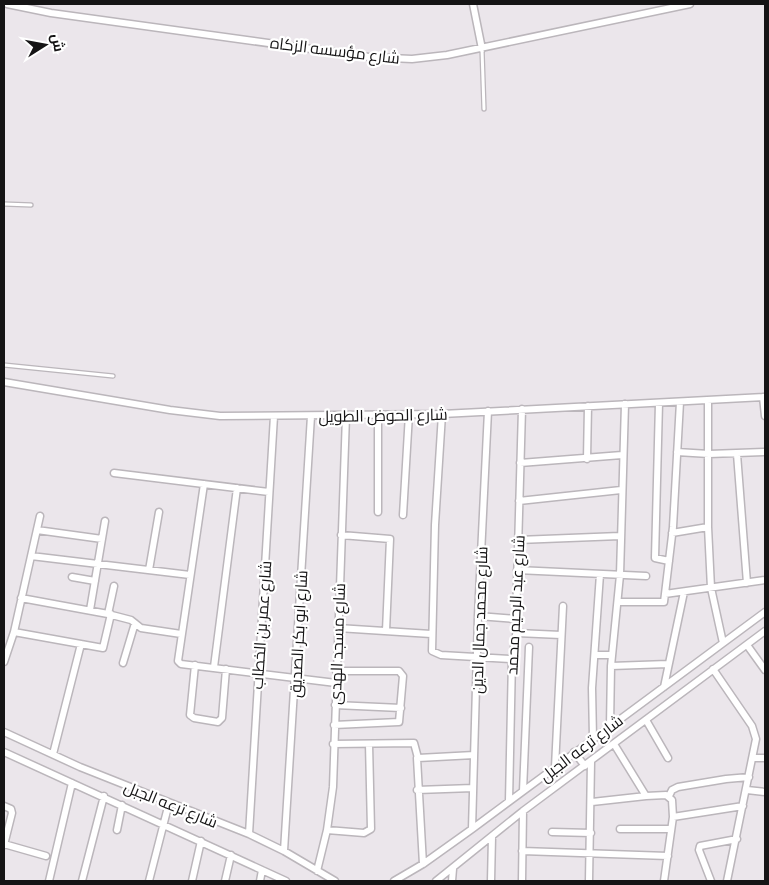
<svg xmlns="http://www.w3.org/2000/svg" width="769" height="885" font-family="'Source Sans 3',Cairo,sans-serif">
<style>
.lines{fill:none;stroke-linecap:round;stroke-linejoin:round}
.service-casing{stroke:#bbb6bb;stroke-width:5.5}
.minor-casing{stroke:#bbb6bb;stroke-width:9}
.service{stroke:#fff;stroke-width:3}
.minor{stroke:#fff;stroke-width:6}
.labels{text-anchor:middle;stroke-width:4.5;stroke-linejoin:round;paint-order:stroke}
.street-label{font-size:16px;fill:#151415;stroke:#fff}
</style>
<rect width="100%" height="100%" fill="#ebe6eb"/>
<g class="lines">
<g class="service-casing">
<path id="service" d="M482 50 484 109
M4 204 31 205
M4 365 113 376"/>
</g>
<g class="minor-casing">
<path id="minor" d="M7 4 51 13 369 57 412 59 447 55 690 4
M473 4 482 49
M4 382 170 410 220 416 442 414 765 397
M763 397 765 416
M708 401V527L711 588 723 643
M659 403 655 558 669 561
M442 414 435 525 432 651 441 655 512 659
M677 452 709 454 765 452
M737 454 747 583
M587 459 588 406
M520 463 622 455
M114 473 269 492
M204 484 178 661 181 664 336 683
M519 501 621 490
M378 512V415
M403 515 409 414
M37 530 102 539
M672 533 708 527
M341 535 390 539 386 631
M518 540 620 536
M31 556 190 575
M149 570 159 512
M517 570 646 576
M72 577 95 581
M665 594 765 580
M21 598 108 614 131 620 141 628 181 634
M618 602H664L673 527 680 402
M90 610 105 521
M108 614 114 586
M478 616 516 619
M338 628 431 634
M14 632 103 648 111 614
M517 633 561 635
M747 645 765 670
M595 655H612
M4 662 14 632 40 516
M123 663 135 623
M195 665 190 715 194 718 218 722 222 718 226 669
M611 666 668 664
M214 667 237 488
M713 669 752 726 756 739 727 881
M664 687 684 592
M335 705 401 708
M646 720 668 758
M334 725 399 722 403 676 399 671H336
M610 726 611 666 620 575 625 404
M4 732 80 767 249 834 284 851 335 881
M593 738 592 688 600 574
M333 744 414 743 418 758 474 755
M614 744 646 796 666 795 672 800 673 817 664 881
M4 752 286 881
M574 752 585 766
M53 754 81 644
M417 758 423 864
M753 758H765
M555 767 563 606
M417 790 473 788
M747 790 765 792
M523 791 529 647
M669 796 672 790 678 787 726 779 749 777
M509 801 512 659 517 629 516 619 522 409
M592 802 646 796
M4 806 11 809 12 813 4 845
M673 817 743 806
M472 829 478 616 488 411
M620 829H671
M117 830 122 805
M327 830 364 833 371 829 369 744
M552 832 591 833
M249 834 274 416
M4 844 46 856
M284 851 311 416
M522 851 668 856
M317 871 327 830 333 787 346 416
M49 881 72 783
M82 881 104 796
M149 881 169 803
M192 881 201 841
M225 881 231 855
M260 881 262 870
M394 881 423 864 472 829 765 612
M436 881 523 811 765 631
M452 881 453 869
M491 881 492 837
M522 881 523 811
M589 881 591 762
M711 881 699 850 700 846 737 839"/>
</g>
<use href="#service" class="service"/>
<use href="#minor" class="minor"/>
</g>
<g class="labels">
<g class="street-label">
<text transform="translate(335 50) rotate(7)" y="6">شارع مؤسسه الزكاه</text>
<text transform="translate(383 415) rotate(-1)" y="6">شارع الحوض الطويل</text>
<text transform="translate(515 605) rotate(-87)" y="6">شارع عبد الرحيم محمد</text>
<text transform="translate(479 620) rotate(-88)" y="6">شارع محمد جمال الدين</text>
<text transform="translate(261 625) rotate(-86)" y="6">شارع عمر بن الخطاب</text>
<text transform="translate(298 634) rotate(-87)" y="6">شارع ابو بكر الصديق</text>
<text transform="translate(337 644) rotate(-88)" y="6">شارع مسجد الهدى</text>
<text transform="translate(581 748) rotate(-37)" y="6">شارع ترعه الجبل</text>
<text transform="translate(171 804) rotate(22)" y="6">شارع ترعه الجبل</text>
</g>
</g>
<rect width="769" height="885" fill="none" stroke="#151415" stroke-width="10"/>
<g transform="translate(45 45) rotate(79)" stroke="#ffffff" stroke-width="4" paint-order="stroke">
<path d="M0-4L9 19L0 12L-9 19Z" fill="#151415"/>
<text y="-8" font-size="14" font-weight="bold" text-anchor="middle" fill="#151415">ش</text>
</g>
</svg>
